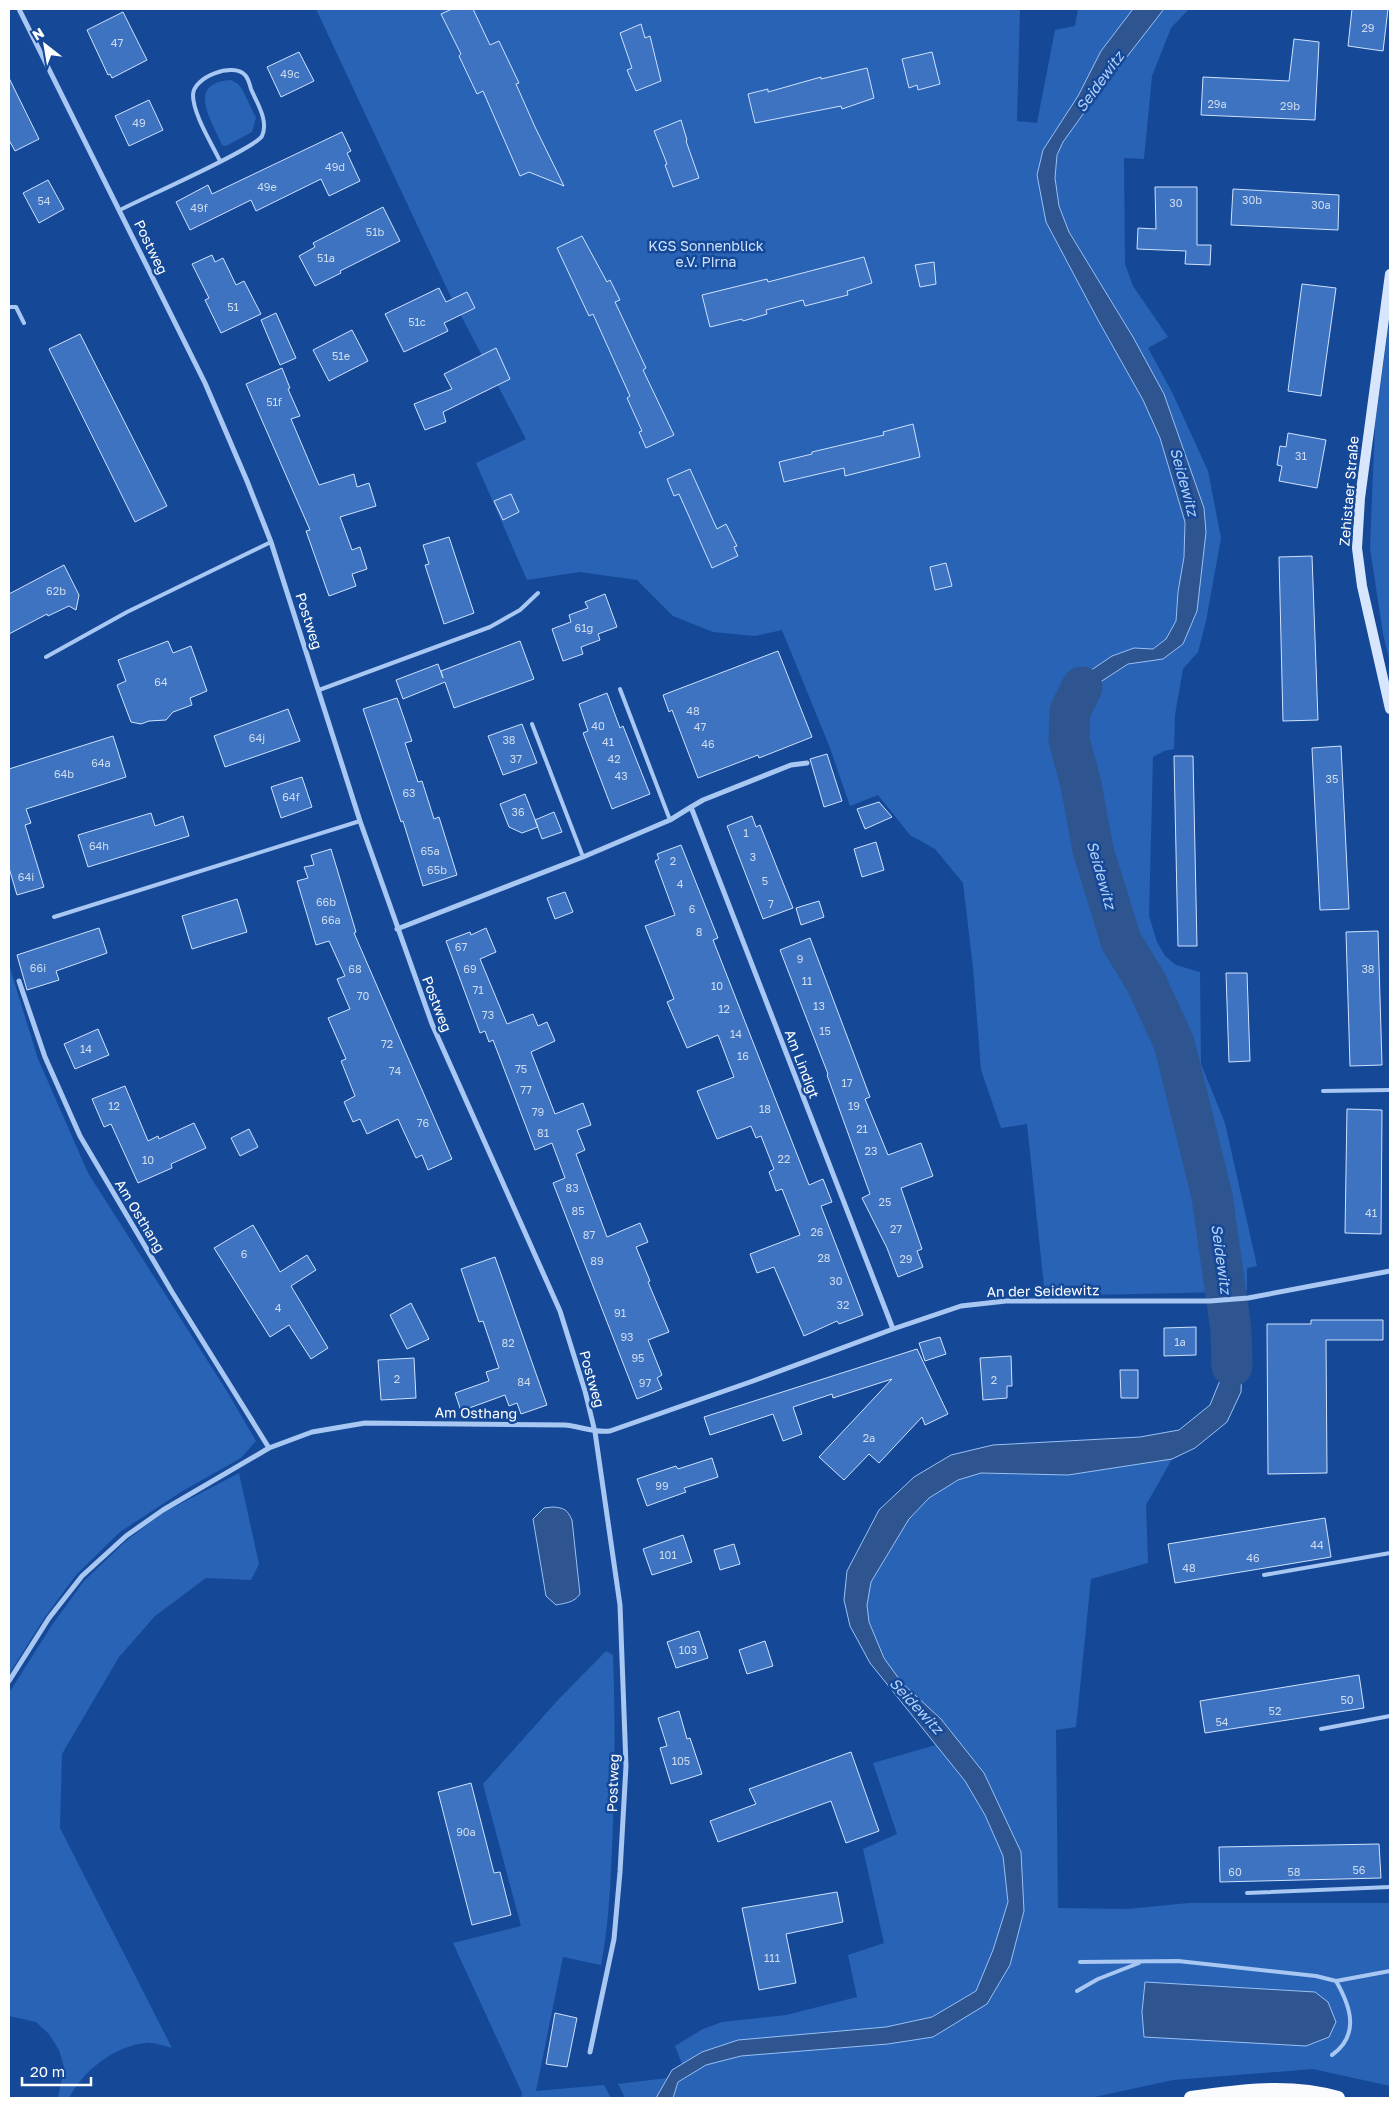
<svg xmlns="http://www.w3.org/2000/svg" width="1399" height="2107" font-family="'Golos Text',sans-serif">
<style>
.green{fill:#2863b6}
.water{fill:#2e558f;stroke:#9ac1f5}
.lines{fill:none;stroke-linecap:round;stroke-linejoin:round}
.river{stroke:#2e558f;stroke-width:41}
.building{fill:#3d73c0;stroke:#cfe2fd}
.service{stroke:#a8c7f2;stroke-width:4}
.minor{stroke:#a8c7f2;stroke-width:5}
.secondary{stroke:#d7e6fc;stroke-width:10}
.trunk{stroke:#f9fbff;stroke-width:14}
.labels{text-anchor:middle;stroke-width:5;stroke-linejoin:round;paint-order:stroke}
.number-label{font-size:11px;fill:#cedcef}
.park-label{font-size:14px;fill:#cfe2fd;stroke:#154998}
.street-label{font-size:14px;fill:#fff;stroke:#154998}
.water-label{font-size:15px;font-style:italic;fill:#b4d1f9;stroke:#154998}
</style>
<rect width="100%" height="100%" fill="#154998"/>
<path class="green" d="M316 9H1020L1017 121 1037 123 1055 30 1075 26 1078 9H1133L1101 51 1078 96 1043 150 1046 222 1098 320 1143 400 1160 438 1185 522 1184 557 1178 592 1176 621 1166 639 1153 649H1134L1062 707 1064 738 1069 740 1121 941 1146 982 1174 1043 1212 1196 1226 1292 1045 1296 1027 1124 1001 1128 981 1070 973 968 963 883 935 849 910 835 878 795 850 806 830 748 782 630 755 636 713 632 673 616 637 580 580 572 527 580 476 463 526 439 449 293Z
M1164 9H1189L1171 28 1152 76 1144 159 1124 158 1125 264 1133 286 1168 337 1148 348 1172 392 1208 471 1221 538 1206 621 1198 652 1183 669 1175 715 1174 749 1164 751 1153 757 1149 916 1157 942 1165 956 1176 965 1200 972 1201 1064 1225 1123 1257 1266 1247 1268V1290L1239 1291 1204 1111 1185 1053 1157 986 1130 935 1110 875 1077 737 1076 715 1088 690 1128 664 1163 659 1183 644 1197 611 1200 585 1206 532 1204 508 1164 394 1133 337 1069 232 1059 206 1055 178 1057 155 1063 142 1091 103Z
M231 80 238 84 242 89 256 118 252 132 226 146 222 145C212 121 185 83 231 80Z
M1390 316V662L1383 634 1370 548 1375 425Z
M9 965 38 1059 88 1173 228 1393 256 1441 241 1458 181 1492 120 1532 76 1575 45 1617 9 1674Z
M1172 1459 1146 1505 1148 1563 1091 1579 1076 1727 1056 1730 1058 1908 1127 1909 1189 1903H1390V2086L1313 2069 1173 2080 1090 2098H673L678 2082 706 2065 741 2056 888 2044 933 2037 1010 1965 1024 1912 1021 1852 984 1773 941 1719 902 1683 884 1658 869 1622 867 1605 871 1582 909 1519 929 1498 958 1480 981 1473 1068 1475Z
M239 1473 259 1564 251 1580 206 1578 155 1616 119 1657 62 1754 60 1828 172 2048C164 2046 154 2042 146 2043 114 2046 83 2071 69 2098H58L64 2067 59 2050 49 2034 36 2022 9 2016V1693L52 1625 84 1581 127 1540 163 1513Z
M606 1651 613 1655C615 1712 615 1767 613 1824 611 1871 610 1918 601 1965L563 1957 536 2091 604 2085 611 2098H521L522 2093 453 1943 521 1926 483 1784 557 1701Z
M936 1745 965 1781 985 1815 1003 1856 1008 1902 993 1950 976 1991 932 2017 886 2027 738 2040 702 2052 682 2064 675 2046 703 2029 722 2022 786 2015 857 1997 848 1955 884 1943 863 1849 897 1834 873 1763Z
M667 2078 656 2098H625L618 2084Z"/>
<path class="water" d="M1133 9H1164L1091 103 1063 142 1057 155 1055 178 1059 206 1069 232 1133 337 1164 394 1204 508 1206 532 1200 585 1197 611 1183 644 1163 659 1128 664 1088 690 1076 715 1077 737 1110 875 1130 935 1157 986 1185 1053 1204 1111 1239 1291 1226 1292 1212 1196 1174 1043 1146 983 1121 941 1093 850 1081 784 1069 740 1064 739 1062 707 1075 681 1112 656 1134 648 1153 649 1166 639 1176 621 1178 592 1184 557 1185 522 1160 438 1143 400 1098 320 1046 222 1037 175 1043 150 1078 96 1101 51Z
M1241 1307 1243 1330 1241 1392 1227 1422 1195 1448 1172 1459 1068 1475 981 1473 958 1480 929 1498 909 1519 871 1582 867 1605 869 1622 884 1658 902 1683 941 1719 984 1773 1021 1852 1024 1911 1010 1965 987 2004 933 2037 888 2044 741 2056 706 2065 678 2082 673 2098H656L672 2070 702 2052 738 2040 886 2027 932 2017 976 1991 993 1950 1008 1902 1003 1856 985 1815 965 1781 870 1663 850 1626 844 1600 847 1571 879 1510 914 1477 951 1455 993 1445 1140 1437 1179 1430 1210 1405 1223 1373 1211 1310Z
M553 1507C564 1508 567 1509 572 1520L580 1594C574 1603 565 1603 556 1605L546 1596 533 1519 544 1508Z
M1145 1982 1315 1992 1328 2002 1336 2022 1329 2037 1306 2046 1144 2037 1142 2012Z"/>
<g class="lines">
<path class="river" d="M1082 687 1070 711 1069 740 1081 784 1093 850 1121 941 1146 982 1174 1043 1212 1196 1231 1330 1232 1366"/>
</g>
<path class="building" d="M452 9H473L490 45 499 41 519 83 516 84 535 127 564 186 529 172 520 176 483 91 477 94 459 56 461 54 441 14Z
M1352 9H1388L1383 51 1348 46Z
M123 12 147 60 112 78 110 74 108 75 87 30Z
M641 24 645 38 650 36 661 81 636 91 627 70 632 68 620 33Z
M1294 39 1319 42 1315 120 1201 115 1203 77 1289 81Z
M299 52 314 81 281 97 267 67Z
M932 52 940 84 918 90 917 85 909 88 902 59Z
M867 68 874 98 842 109 841 106 755 123 748 94 768 89V92L821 77V79Z
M9 78 39 139 15 151 9 140Z
M149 100 163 130 129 146 115 116Z
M681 120 687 140 686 141 699 178 673 187 665 165 667 164 654 131Z
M342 132 351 151 347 153 360 181 329 196 321 179 256 211 251 200 190 230 176 202 208 185 212 194Z
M48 180 64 209 39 223 23 193Z
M1155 187H1197V245H1211L1210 265 1185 264 1186 251 1137 249 1138 228 1156 229Z
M1233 189 1339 195 1338 230 1231 225Z
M383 207 400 241 340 271 341 273 315 286 299 256 315 247 313 243Z
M582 236 607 282 610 280 620 300 615 302 646 368 643 370 674 435 646 448 639 432 642 431 627 398 630 396 593 314 589 316 557 248Z
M212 255 215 262 223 258 236 285 244 281 261 314 221 333 205 300 209 298 192 264Z
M864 257 872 283 847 291 848 295 805 306 803 300 766 310 767 314 743 321 742 319 710 327 702 295 767 279 768 282Z
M934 262 936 284 920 287 915 265Z
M1302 284 1336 288 1321 396 1288 391Z
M439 288 446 302 467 292 475 308 444 323 448 331 404 352 385 314Z
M276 313 296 358 280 365 261 320Z
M352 330 368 361 329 381 313 350Z
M80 334 167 506 135 522 49 349Z
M496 348 510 379 443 412 446 422 425 430 414 404 452 389 444 374Z
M282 368 290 388 288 389 300 416 291 419 319 485 354 474 357 487 369 483 376 506 340 517 352 550 360 547 367 569 352 574 356 586 329 596 306 531 310 530 246 384Z
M913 424 920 457 845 476 844 468 784 482 779 462 812 454V452L884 435 883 432Z
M1288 433 1326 440 1317 488 1279 481 1282 466 1277 465 1280 446 1286 447Z
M690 469 717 529 726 524 737 546 734 547 738 556 712 568 679 494 674 496 667 479Z
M511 494 519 512 503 520 494 501Z
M449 537 474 613 444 624 425 565 429 564 423 545Z
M1312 556 1318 720 1283 721 1279 557Z
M946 563 952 586 935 590 930 567Z
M64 565 79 595 76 610 69 606 48 616 47 614 9 634V594Z
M605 594 617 627 598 634 600 640 581 647 583 654 563 661 552 629 571 622 569 615 588 608 585 602Z
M168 641 173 653 191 646 207 691 190 698 192 705 173 712 166 720 149 721 141 724 131 722 117 685 126 681 118 660Z
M520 641 534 679 454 708 445 682 403 699 396 680 438 664 443 678 441 671Z
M778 651 812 737 759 758 758 755 698 778 672 710 669 712 663 695Z
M607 693 620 728 623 726 650 794 612 809 583 733 588 731 579 704Z
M397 698 412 741 405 743 418 782 422 781 434 819 439 817 457 875 423 886 403 821 401 822 363 709Z
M288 709 300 741 225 767 214 736Z
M522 724 537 763 503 775 488 736Z
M113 736 126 777 26 809 31 823 25 825 44 887 17 895 9 868V769Z
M1341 746 1349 909 1320 910 1312 748Z
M827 754 842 801 824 807 810 759Z
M1174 756H1193L1197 946H1178Z
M302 777 312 807 281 818 271 787Z
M525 794 538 827 522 833 509 827 500 804Z
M879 802 892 817 865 829 857 809Z
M554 812 562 832 542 839 535 820Z
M151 813 155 826 183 816 189 836 88 867 78 835Z
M752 816 756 827 760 825 793 908 763 919 727 826Z
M876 842 884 870 862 877 854 849Z
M681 845 718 938 713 940 809 1185 823 1179 832 1202 821 1206 863 1315 839 1324 837 1321 804 1336 774 1267 757 1273 750 1254 800 1235 782 1189 776 1191 769 1172 774 1169 761 1136 756 1138 751 1126 717 1139 697 1091 734 1077 718 1035 687 1048 667 1002 674 999 645 926 675 915 655 861 659 859 657 854Z
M331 849 356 932 354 933 452 1159 428 1170 422 1155 416 1158 398 1119 367 1134 360 1119 353 1122 344 1102 355 1096 341 1061 346 1059 328 1018 350 1009 337 979 345 976 329 941 316 945 297 881 308 878 304 867 314 865 311 855Z
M565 892 573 912 555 919 547 898Z
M237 899 247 932 192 949 182 916Z
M819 901 824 917 801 925 796 908Z
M99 928 107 953 56 971 59 980 27 990 17 955Z
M486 928 496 952 480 959 507 1024 533 1014 538 1026 547 1022 555 1041 531 1052 555 1114 583 1103 591 1125 577 1130 585 1150 576 1154 607 1237 640 1223 648 1242 636 1247 650 1281 648 1282 669 1332 648 1340 662 1375 657 1378 662 1389 637 1399 553 1183 565 1178 552 1143 535 1150 493 1040 489 1042 485 1031 480 1033 446 941 470 932 471 935Z
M1378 931 1382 1065 1350 1066 1346 932Z
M810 938 870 1097 865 1099 888 1155 921 1143 933 1176 901 1188 922 1249 917 1251 923 1267 898 1277 887 1248 862 1198 870 1194 827 1075 828 1074 780 950Z
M1226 973H1247L1250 1061 1229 1062Z
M98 1029 109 1055 75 1069 64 1044Z
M125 1086 148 1141 158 1136 159 1139 194 1123 206 1148 171 1164 172 1168 138 1183 111 1124 104 1127 92 1099Z
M1347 1109 1382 1110 1381 1234 1345 1233Z
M249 1129 258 1147 240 1156 231 1138Z
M253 1225 280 1272 307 1255 316 1270 291 1286 328 1348 311 1359 289 1325 270 1337 214 1248Z
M495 1257 547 1405 521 1414 517 1403 509 1406 505 1395 461 1411 455 1393 489 1381 486 1372 499 1368 483 1321 479 1322 461 1269Z
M411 1303 429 1339 407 1349 390 1315Z
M1311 1320H1383V1340H1326L1327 1473 1268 1474 1267 1324H1311Z
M1196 1327V1355L1164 1356V1328Z
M940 1337 946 1354 925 1361 919 1343Z
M917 1349 948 1414 925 1425 922 1417 879 1463 869 1454 844 1480 819 1457 892 1379 833 1398 832 1394 793 1407 802 1434 783 1441 773 1414 710 1435 704 1417Z
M1011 1356 1012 1386H1007V1398L983 1400 980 1358Z
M414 1358 416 1398 381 1400 378 1360Z
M1120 1370H1138V1398H1121Z
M712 1458 718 1477 684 1488 686 1492 647 1506 637 1479 676 1466 678 1469Z
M1325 1518 1331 1557 1175 1583 1168 1544Z
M683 1535 692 1562 652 1575 643 1549Z
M734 1544 740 1564 720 1570 714 1550Z
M699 1631 708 1658 676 1668 667 1642Z
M765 1641 773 1666 747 1674 739 1650Z
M1359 1675 1364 1708 1205 1733 1200 1701Z
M679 1711 687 1739 690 1738 702 1774 671 1784 660 1748 667 1746 658 1718Z
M851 1752 879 1831 846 1843 831 1801 718 1842 710 1821 756 1804 749 1789Z
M471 1783 494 1873 500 1872 511 1915 472 1925 438 1792Z
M1379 1844 1381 1878 1220 1882 1219 1847Z
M837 1892 843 1922 786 1934 796 1983 759 1990 742 1908Z
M555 2013 577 2018 567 2067 546 2064Z"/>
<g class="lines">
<path class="service" d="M120 210C141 199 255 149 262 136 269 121 257 103 251 89 250 85 248 78 245 75 233 62 193 77 193 95 193 114 212 144 220 161
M9 307H16L24 323
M46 657 127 612 271 542
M620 689 670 820
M319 690 490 627 520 610 538 593
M532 724 583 857
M54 917 360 821
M1323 1091 1390 1090
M1264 1575 1390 1553
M1321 1729 1390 1716
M1247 1893 1390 1887
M1080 1962 1178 1961 1316 1976 1336 1981C1351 2007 1360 2035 1332 2055
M1336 1981 1390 1971
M1077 1991 1098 1979 1139 1963"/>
<path class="minor" d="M19 9 205 383 247 481 271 542 360 821 432 1024 560 1311 585 1391 595 1432 620 1605 626 1766 620 1872 614 1939 590 2052
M691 807 703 800 791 765 807 763
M397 929 583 857 670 820 691 807 893 1329
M19 981 45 1057 80 1136 172 1292 269 1448
M9 1681 49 1618 82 1576 126 1536 163 1510 269 1448 312 1432 365 1423 564 1425C581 1426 592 1433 610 1431L753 1381 893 1329 961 1306 1006 1301H1210L1248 1298 1390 1271"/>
<path class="secondary" d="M1390 274 1360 498 1357 548 1362 586 1390 709"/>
<path class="trunk" d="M1191 2098C1239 2091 1290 2084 1338 2098"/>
</g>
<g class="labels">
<g class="number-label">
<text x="1368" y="32">29</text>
<text x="117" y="47">47</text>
<text x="290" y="78">49c</text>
<text x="1217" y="108">29a</text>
<text x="1290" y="110">29b</text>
<text x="139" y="127">49</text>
<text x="335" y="171">49d</text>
<text x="267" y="191">49e</text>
<text x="1252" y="204">30b</text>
<text x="44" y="205">54</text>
<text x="1176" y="207">30</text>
<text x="1321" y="209">30a</text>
<text x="199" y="212">49f</text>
<text x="375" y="236">51b</text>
<text x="326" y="262">51a</text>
<text x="233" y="311">51</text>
<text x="417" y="326">51c</text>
<text x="341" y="360">51e</text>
<text x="274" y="406">51f</text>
<text x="1301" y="460">31</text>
<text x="56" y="595">62b</text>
<text x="584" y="632">61g</text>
<text x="161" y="686">64</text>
<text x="693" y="715">48</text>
<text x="598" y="730">40</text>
<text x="700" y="731">47</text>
<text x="257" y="742">64j</text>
<text x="509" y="744">38</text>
<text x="608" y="746">41</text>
<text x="708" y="748">46</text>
<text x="516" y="763">37</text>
<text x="614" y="763">42</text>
<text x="101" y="767">64a</text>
<text x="64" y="778">64b</text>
<text x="621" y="780">43</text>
<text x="1332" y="783">35</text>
<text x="409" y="797">63</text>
<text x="291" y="801">64f</text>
<text x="518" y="816">36</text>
<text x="746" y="837">1</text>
<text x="99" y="850">64h</text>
<text x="430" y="855">65a</text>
<text x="753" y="861">3</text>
<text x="673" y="865">2</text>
<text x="437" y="874">65b</text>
<text x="26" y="881">64i</text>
<text x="765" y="885">5</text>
<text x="680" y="888">4</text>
<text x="326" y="906">66b</text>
<text x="771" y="908">7</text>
<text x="692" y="913">6</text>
<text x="331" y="924">66a</text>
<text x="699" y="936">8</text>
<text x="461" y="951">67</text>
<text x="800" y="963">9</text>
<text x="38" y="972">66i</text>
<text x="355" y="973">68</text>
<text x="470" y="973">69</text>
<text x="1368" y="973">38</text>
<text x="807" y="985">11</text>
<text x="717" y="990">10</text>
<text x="478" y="994">71</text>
<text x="363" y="1000">70</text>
<text x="819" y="1010">13</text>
<text x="724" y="1013">12</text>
<text x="488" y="1019">73</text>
<text x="825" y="1035">15</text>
<text x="736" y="1038">14</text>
<text x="387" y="1048">72</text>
<text x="86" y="1053">14</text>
<text x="743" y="1060">16</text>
<text x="521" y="1073">75</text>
<text x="395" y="1075">74</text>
<text x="847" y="1087">17</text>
<text x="526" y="1094">77</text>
<text x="114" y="1110">12</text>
<text x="854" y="1110">19</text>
<text x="765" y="1113">18</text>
<text x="538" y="1116">79</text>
<text x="423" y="1127">76</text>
<text x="862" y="1133">21</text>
<text x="543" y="1137">81</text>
<text x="871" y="1155">23</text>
<text x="784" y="1163">22</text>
<text x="148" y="1164">10</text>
<text x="572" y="1192">83</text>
<text x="885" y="1206">25</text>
<text x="578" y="1215">85</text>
<text x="1371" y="1217">41</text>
<text x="896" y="1233">27</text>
<text x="817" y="1236">26</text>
<text x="589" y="1239">87</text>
<text x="244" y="1258">6</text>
<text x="824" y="1262">28</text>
<text x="906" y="1263">29</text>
<text x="597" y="1265">89</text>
<text x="836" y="1285">30</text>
<text x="843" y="1309">32</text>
<text x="278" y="1312">4</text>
<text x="620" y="1317">91</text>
<text x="627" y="1341">93</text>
<text x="1180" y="1346">1a</text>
<text x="508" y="1347">82</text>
<text x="638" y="1362">95</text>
<text x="397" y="1383">2</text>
<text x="994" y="1384">2</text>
<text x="524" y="1386">84</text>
<text x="645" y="1387">97</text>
<text x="869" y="1442">2a</text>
<text x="662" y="1490">99</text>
<text x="1317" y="1549">44</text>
<text x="668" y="1559">101</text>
<text x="1253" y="1562">46</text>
<text x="1189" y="1572">48</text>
<text x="688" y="1654">103</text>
<text x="1347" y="1704">50</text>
<text x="1275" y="1715">52</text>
<text x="1222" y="1726">54</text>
<text x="681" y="1765">105</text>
<text x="466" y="1836">90a</text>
<text x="1359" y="1874">56</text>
<text x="1235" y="1876">60</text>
<text x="1294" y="1876">58</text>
<text x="772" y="1962">111</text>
</g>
<g class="park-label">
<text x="706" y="251">KGS Sonnenblick<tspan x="706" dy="16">e.V. Pirna</tspan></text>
</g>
<g class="street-label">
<text transform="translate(151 247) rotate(64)" y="5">Postweg</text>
<text transform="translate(1349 491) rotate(-85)" y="5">Zehistaer Straße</text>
<text transform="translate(309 621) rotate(72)" y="5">Postweg</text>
<text transform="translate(437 1004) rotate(69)" y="5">Postweg</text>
<text transform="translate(802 1064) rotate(69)" y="5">Am Lindigt</text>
<text transform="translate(140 1216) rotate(59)" y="5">Am Osthang</text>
<text transform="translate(1043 1291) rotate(-1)" y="5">An der Seidewitz</text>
<text transform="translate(592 1379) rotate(74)" y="5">Postweg</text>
<text transform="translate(476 1413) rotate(1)" y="5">Am Osthang</text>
<text transform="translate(613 1783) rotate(-88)" y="5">Postweg</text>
</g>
<g class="water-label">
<text transform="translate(1100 82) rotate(-54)" y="5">Seidewitz</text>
<text transform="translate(1184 482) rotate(75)" y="5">Seidewitz</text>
<text transform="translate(1101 875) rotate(74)" y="5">Seidewitz</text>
<text transform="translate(1221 1259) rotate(82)" y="5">Seidewitz</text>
<text transform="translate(916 1706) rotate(47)" y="5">Seidewitz</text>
</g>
</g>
<rect width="1399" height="2107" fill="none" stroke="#ffffff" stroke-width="20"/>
<g transform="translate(45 45) rotate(329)" stroke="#154998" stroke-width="4" paint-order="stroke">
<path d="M0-4L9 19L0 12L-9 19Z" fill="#ffffff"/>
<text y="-8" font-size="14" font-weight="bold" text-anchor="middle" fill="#ffffff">N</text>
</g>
<path d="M22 2077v8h69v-8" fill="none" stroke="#ffffff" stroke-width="2.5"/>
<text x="30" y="2077" font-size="15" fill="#ffffff" stroke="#154998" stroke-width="4" paint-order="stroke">20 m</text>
</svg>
